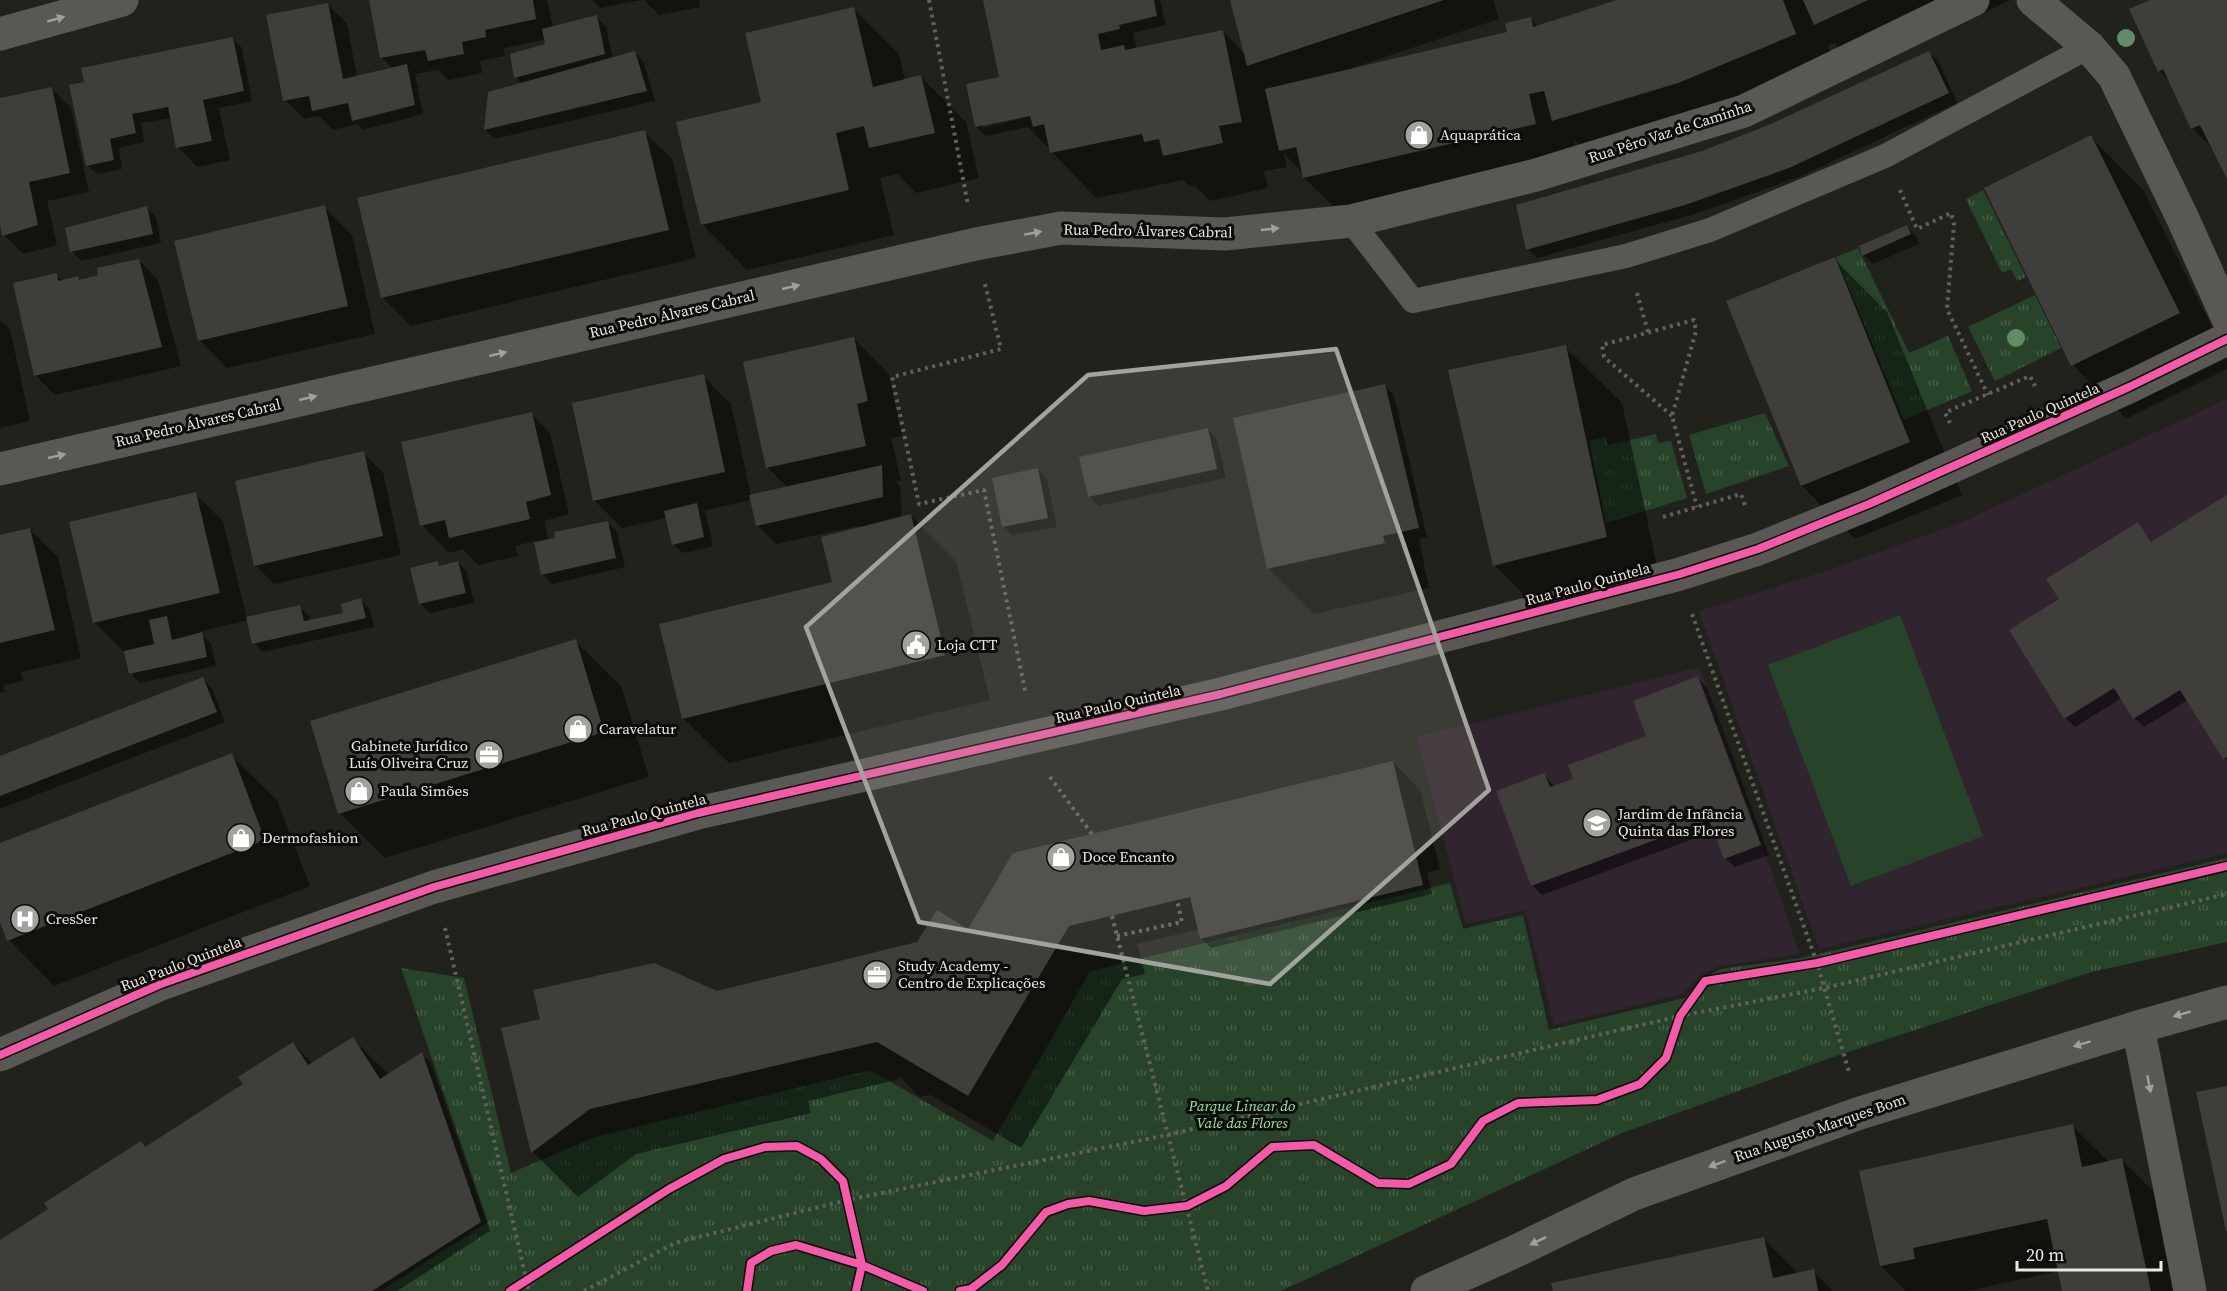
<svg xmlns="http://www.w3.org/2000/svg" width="2227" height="1291" font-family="'Source Serif 4',serif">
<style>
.education{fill:#30252f}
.grass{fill:url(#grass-tufts)}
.pitch{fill:#27442b}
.shadow{fill:#0007;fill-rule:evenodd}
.building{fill:#3f3e3b}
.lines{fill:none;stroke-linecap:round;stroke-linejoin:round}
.path{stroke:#61605d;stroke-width:4;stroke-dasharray:3 4.5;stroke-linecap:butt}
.lane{stroke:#595855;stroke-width:24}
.street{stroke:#595855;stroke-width:33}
.secondary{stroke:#595855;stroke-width:33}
.cycleway-casing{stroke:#0d0c08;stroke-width:11}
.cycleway{stroke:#f35aa7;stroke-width:8}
.tree{fill:#628c66}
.oneway{fill:#a1a09c}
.marked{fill:#a3a39d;fill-opacity:0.2;stroke:#a3a39d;stroke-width:4.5;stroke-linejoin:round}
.labels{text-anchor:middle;stroke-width:6;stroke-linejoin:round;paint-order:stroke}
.street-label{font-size:15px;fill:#e9e8e2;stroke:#0d0c08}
.poi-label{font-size:15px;fill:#e9e8e2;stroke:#0d0c08;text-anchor:start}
.park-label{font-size:15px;font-style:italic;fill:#97e3a2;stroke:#0d0c08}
</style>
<defs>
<pattern id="grass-tufts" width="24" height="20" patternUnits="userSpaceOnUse" patternTransform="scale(1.5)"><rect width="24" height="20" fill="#27442b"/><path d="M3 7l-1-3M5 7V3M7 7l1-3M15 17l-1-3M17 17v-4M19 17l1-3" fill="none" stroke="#465f49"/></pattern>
</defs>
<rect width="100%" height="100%" fill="#22221d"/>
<path class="education" d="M2227 399V853L1819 949 1699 611 1829 570 1960 523Z
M1700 667 1800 954 1720 966 1699 976 1683 994 1554 1025 1525 910 1466 924 1417 737Z"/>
<path class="grass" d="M1983 190 2026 277 2017 281 2011 269 2002 273 1966 199Z
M1858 248 1909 353 1948 336 1972 391 1904 420 1836 257Z
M2035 295 2061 348 1995 381 1968 327Z
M1765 413 1789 466 1706 494 1689 435Z
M1656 434 1658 443 1671 441 1687 498 1606 523 1589 441 1606 437 1608 445Z
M2227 858V942L2091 972 1830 1058 1622 1133 1281 1291H381L488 1222 401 968 464 978 511 1173 595 1137 870 1070 993 1141 1090 971 1450 883 1463 929 1523 915 1549 1030 1685 998 1701 979 1721 969 1802 958Z"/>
<path class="pitch" d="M1900 615 1983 836 1851 886 1768 665Z"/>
<path class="shadow" d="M370 0H547L553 28 597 17 606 27 613 58 635 52 644 62 655 101 494 139 485 129 522 84 516 77 546 45 545 40 503 48 505 56 480 61 482 73 448 80 438 70 415 74 423 114 363 130 357 124 333 130 319 116 304 119 285 100 327 4 347 23 357 77 393 69 382 58Z
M592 0H642L600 8Z
M644 0H699L700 7 659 15Z
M985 0H1160L1166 25 1133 33 1137 49 1223 31 1245 54 1232 0H1493L1499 19 1355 67V69L1509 33 1531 19 1538 27 1622 0H2011L1861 69 1834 43 1828 46 1841 79 1599 165 1574 140 1580 169 1350 223 1304 178 1303 173 1284 154 1287 167 1264 171 1268 188 1210 201 1195 186 1190 187 1184 180 1096 198 1028 127 986 136 976 127 1002 82ZM1024 116V118L981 128V125Z
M2154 0H2227V176L2216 152 2192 128 2172 84 2159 71Z
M854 9 899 54 905 81 921 77 966 122 979 178 916 193 897 174 880 178 894 235 747 270 702 224 763 103Z
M232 38 242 48 252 101 219 108 230 160 197 167 178 147 172 118 141 123 144 142 119 148 122 169 97 174 87 165 71 86Z
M1929 53 1939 62 1957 103 1799 177 1695 214 1537 258 1528 249 1702 152 1771 125Z
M52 89 71 108 89 192 47 201 57 245 23 254 4 235 0 216V100Z
M644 132 672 159 696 258 411 326 383 298 359 199Z
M2091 137 2144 191 2227 357V369L2126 419 2073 365 1986 189Z
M146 207 156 217 161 243 81 261 72 251Z
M324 207 352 235 375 334 227 368 199 340Z
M1907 227 1916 236 1919 244 1873 264 1864 255Z
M1834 259 1887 312 1962 495 1855 539 1802 486 1728 302Z
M139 260 158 280 181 366 55 395 36 376 56 275 63 281 77 277 81 281Z
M0 320 10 329 30 421 0 428Z
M854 339 889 374 902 436 891 438 901 481 896 482 900 486 902 518 911 516 956 561 990 700 729 763 683 718 834 583 859 529 858 526 776 544 757 525 751 500 702 511 706 514 713 546 683 553 673 544 667 518 622 528 594 500 703 376 731 404 751 496 788 488 768 468 745 363Z
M1565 347 1622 403 1663 594 1551 622 1494 565Z
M1385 386 1394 395 1427 537 1419 539 1429 588 1314 614 1268 568Z
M531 414 550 433 569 514 544 521 549 541 607 522 617 532 625 567 552 584 543 574 535 541 515 546 518 556 478 565 463 549 449 553 422 525Z
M1208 430 1217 439 1226 478 1099 506 1089 496Z
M363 453 383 472 401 555 274 584 255 565Z
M1038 469 1047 479 1057 527 1012 535 1003 526Z
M195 494 223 521 247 619 299 607 309 616 310 622 344 614 361 600 370 610 374 627 263 652 254 643 248 620 199 632 211 643 216 666 140 683 131 673 126 654 94 622Z
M2227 497V761L2188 700 2144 727 2134 718 2122 698 2075 727 2065 718 2137 523 2153 543Z
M30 530 58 557 81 658 21 672 23 681 4 685 5 692 0 693V537Z
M458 562 467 572 474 603 430 613 420 603 437 563 441 567Z
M575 641 621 686 649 777 385 858 340 813Z
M1698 678 1707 687 1769 855 1735 867 1725 858 1715 831 1542 895 1532 885 1544 775 1555 787 1575 780 1648 737Z
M203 679 212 688 225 722 0 809V757Z
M231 755 277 800 310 886 54 986 9 940 0 918V844Z
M1393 762 1420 790 1440 869 1427 873 1432 894 1211 948 1201 939 1199 929 1137 944 1145 974 1122 979 1021 1148 931 1095 920 1097 898 1075 899 1079 808 1101 811 1113 636 1154 578 1197 533 1152 503 1029 717 993 969 931Z
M353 1039 389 1075 422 1054 431 1063 490 1231 397 1291H0V1242L246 1084 293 1043 313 1064Z
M2072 1126 2109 1162 2122 1160 2167 1205 2186 1291H2063L2059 1271 1968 1291H1906L1881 1266Z
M1764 1239 1799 1274 1813 1271 1833 1291H1554Z"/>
<path class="building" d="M369 0H533L536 19 485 30 486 37 462 42 464 54 428 61 425 50 380 58Z
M983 0H1154L1157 16 1119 25 1120 29 1098 34 1101 50 1124 45 1125 50 1223 30 1242 122 1219 126 1223 143 1163 156 1159 139 1144 142 1142 134 1050 153 1044 124 1033 127 1030 116 975 127 966 84 999 77Z
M1230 0H1444L1247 66Z
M1617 0H1783L1796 34 1678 83 1552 121 1544 91 1529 94 1536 124 1303 178 1296 147 1279 151 1265 89 1507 32 1505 23 1531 17 1533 27Z
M1803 0H1868L1814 25Z
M2150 0H2227V179L2200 125 2191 129 2163 69 2158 72 2129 9Z
M328 3 343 79 407 64 415 105 352 121 348 103 312 111 309 96 283 101 266 15Z
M854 7 873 87 921 75 935 133 869 148 864 126 836 133 849 190 701 225 676 122 761 102 745 33Z
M597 15 605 54 514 78 510 54 545 44 542 29Z
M233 37 244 91 203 100 212 141 176 148 168 107 132 114 136 133 110 139 114 160 86 166 69 85 84 82 81 68Z
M635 51 647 91 484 130 488 92Z
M1929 51 1949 93 1789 168 1685 205 1526 250 1516 205 1702 151 1771 124Z
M52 87 70 173 29 182 38 225 2 236 0 223V98Z
M645 130 669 230 381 298 357 198Z
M2091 135 2180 313 2071 366 1984 188Z
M325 205 348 306 198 341 174 241Z
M147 206 153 234 70 252 65 228Z
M1907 225 1911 234 1862 256 1859 246Z
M1835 257 1910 442 1801 486 1726 301Z
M139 259 162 347 34 376 13 283 57 273 58 281 78 276 79 280 98 275 97 268Z
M854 337 868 401 857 404 866 446 766 468 743 362Z
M1566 345 1607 537 1493 566 1448 370Z
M704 374 725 472 593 501 572 403Z
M1385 384 1419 528 1383 536 1385 543 1267 569 1233 418Z
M532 412 551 495 526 502 530 519 449 538 445 520 420 526 401 442Z
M1208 428 1217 469 1088 497 1079 457Z
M364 451 383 536 254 566 235 481Z
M882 465 883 497 756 526 749 495Z
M1038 468 1048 518 1002 527 992 478Z
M196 492 220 593 93 623 69 522Z
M2227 495V757L2223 759 2180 690 2133 719 2114 688 2064 719 2009 630 2059 599 2046 579 2138 522 2151 542Z
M697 503 704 537 672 545 664 511Z
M911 514 945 655 682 719 659 624 832 582 821 537Z
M608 521 616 558 541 575 534 542 555 538 554 532Z
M30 528 55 630 0 643V535Z
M438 561 439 566 458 561 466 593 419 604 410 568Z
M361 598 366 618 252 644 246 617 300 605 304 621 343 613 341 604Z
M167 616 172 640 202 632 207 657 129 674 124 651 154 644 149 620Z
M576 639 604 732 338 814 310 721Z
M1698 676 1761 845 1724 859 1709 820 1531 886 1496 791 1544 773 1550 787 1573 779 1568 765 1646 736 1633 701Z
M203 677 217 712 0 796V756Z
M232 753 265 840 7 941 0 922V843Z
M1393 761 1423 885 1200 939 1190 897 1069 926 968 1096 877 1042 590 1109 531 1153 501 1028 540 1019 533 990 654 963 717 991 917 942 937 910 968 929 1013 853Z
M353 1037 380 1079 422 1052 481 1222 372 1291H0V1240L48 1209 44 1203 141 1141 145 1147 243 1084 238 1077 293 1042 308 1065Z
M2227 1086V1231H2226L2196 1092Z
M2073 1124 2082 1167 2122 1158 2151 1291H2062L2047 1219 1913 1248 1915 1259 1880 1266 1859 1171Z
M1764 1237 1773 1278 1814 1269 1818 1291H1553L1551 1283Z"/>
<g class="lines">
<path class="path" d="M929 0 968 205
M1900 190 1917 229 1951 213 1954 224 1947 309 1988 395
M985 284 1001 349 892 377 919 504 984 490 1026 695
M1637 293 1648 332
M1672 416 1604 357 1602 345 1694 320 1696 331 1672 416 1697 507
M1950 423 1945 413 1955 408 2030 376 2035 386
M1663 517 1741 494 1746 508
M1692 614 1817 963 1849 1072
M1050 777 1092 834
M1112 916 1208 1291
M445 928 529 1291
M1117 936 1182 922 1177 900
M584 1291 675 1243 847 1200 1167 1135 1680 1016 1824 988 2227 894"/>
<path class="lane" d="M1351 221 1413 301 1626 256 1710 230 1885 156 2089 47"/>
<path class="street" d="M2033 0 2089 47 2114 76 2183 219 2227 317
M0 34 122 0
M2138 1027 2190 1291
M1427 1291 1514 1252 1634 1194 1860 1113 2138 1027 2227 1002"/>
<path class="secondary" d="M0 469 976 244 1061 228 1225 234 1351 221 1536 175 1744 111 1973 0
M0 1055 161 984 434 887 698 813 1221 694 1680 574 1758 549 1869 504 2129 387 2227 339"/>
<g class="cycleway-casing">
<path id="cycleway" d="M0 1055 161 984 434 887 698 813 1221 694 1680 574 1758 549 1869 504 2129 387 2227 339
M510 1291 669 1189 724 1159 765 1147 797 1146 821 1159 843 1181 862 1265 856 1291
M747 1291 751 1263 771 1251 796 1245 862 1265 923 1291
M960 1291 971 1289 1002 1265 1046 1212 1068 1204 1089 1201 1144 1211 1187 1206 1226 1186 1272 1147 1314 1145 1378 1183 1409 1184 1451 1164 1483 1121 1518 1103 1597 1100 1640 1084 1666 1058 1680 1016 1705 981 1817 963 2227 866"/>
</g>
<use href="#cycleway" class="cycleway"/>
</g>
<g class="tree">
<circle cx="2126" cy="38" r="9"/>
<circle cx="2016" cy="338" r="9"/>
</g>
<defs><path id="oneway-solid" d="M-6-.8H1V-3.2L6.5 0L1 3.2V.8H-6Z" transform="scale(1.5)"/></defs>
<g class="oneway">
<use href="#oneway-solid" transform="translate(56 19) rotate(-16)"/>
<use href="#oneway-solid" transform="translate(1270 229) rotate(-6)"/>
<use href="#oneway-solid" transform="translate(1033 233) rotate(-10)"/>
<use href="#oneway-solid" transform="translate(791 287) rotate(-13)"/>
<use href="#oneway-solid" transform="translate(498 354) rotate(-13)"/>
<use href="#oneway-solid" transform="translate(308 398) rotate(-13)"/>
<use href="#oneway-solid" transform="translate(57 456) rotate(-13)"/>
<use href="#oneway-solid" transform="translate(2182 1014) rotate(164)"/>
<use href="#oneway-solid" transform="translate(2082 1044) rotate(163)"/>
<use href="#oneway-solid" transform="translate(2149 1084) rotate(79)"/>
<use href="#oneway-solid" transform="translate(1717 1164) rotate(160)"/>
<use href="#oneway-solid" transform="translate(1538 1241) rotate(154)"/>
</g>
<path class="marked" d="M1336 349 1489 790 1270 984 919 922 806 627 1088 375Z"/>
<defs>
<g id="shop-disc" transform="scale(1.5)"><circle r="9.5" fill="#a3a39d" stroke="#0d0c08"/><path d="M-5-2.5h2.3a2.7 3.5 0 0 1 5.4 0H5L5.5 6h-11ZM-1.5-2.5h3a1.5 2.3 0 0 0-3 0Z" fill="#fff"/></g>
<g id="civic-disc" transform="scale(1.5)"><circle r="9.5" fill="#a3a39d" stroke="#0d0c08"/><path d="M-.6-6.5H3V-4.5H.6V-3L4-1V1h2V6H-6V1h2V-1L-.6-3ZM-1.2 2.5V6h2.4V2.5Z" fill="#fff"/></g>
<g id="office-disc" transform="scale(1.5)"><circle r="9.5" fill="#a3a39d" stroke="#0d0c08"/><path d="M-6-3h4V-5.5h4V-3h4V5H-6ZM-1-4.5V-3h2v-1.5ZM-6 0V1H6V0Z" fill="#fff"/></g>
<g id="school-disc" transform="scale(1.5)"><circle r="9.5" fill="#a3a39d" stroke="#0d0c08"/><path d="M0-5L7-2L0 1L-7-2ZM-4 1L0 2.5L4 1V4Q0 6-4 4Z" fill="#fff"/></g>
<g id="hospital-disc" transform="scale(1.5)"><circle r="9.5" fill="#a3a39d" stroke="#0d0c08"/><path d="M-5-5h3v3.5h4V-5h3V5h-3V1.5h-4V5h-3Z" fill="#fff"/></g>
</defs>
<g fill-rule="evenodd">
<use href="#shop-disc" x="1419" y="135"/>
<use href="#civic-disc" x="916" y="645"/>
<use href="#shop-disc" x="578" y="729"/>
<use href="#office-disc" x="489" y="755"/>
<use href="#shop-disc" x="359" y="791"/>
<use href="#school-disc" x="1597" y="823"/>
<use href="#shop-disc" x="241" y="838"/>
<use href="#shop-disc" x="1061" y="857"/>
<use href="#hospital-disc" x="25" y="919"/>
<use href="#office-disc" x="877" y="975"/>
</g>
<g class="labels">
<g class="street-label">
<text transform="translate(1670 132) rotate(-18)" y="5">Rua Pêro Vaz de Caminha</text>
<text transform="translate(1148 231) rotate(1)" y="5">Rua Pedro Álvares Cabral</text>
<text transform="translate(672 314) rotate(-13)" y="5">Rua Pedro Álvares Cabral</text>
<text transform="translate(2040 413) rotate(-24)" y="5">Rua Paulo Quintela</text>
<text transform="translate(198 423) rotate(-13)" y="5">Rua Pedro Álvares Cabral</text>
<text transform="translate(1588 584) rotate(-15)" y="5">Rua Paulo Quintela</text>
<text transform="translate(1118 704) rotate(-13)" y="5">Rua Paulo Quintela</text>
<text transform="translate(644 815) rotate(-15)" y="5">Rua Paulo Quintela</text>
<text transform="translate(181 964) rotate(-21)" y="5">Rua Paulo Quintela</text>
<text transform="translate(1820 1128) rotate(-19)" y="5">Rua Augusto Marques Bom</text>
</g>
<g class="poi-label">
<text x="1440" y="140">Aquaprática</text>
<text x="937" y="650">Loja CTT</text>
<text x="599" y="734">Caravelatur</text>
<text x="468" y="751" text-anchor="end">Gabinete Jurídico<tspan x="468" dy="17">Luís Oliveira Cruz</tspan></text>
<text x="380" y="796">Paula Simões</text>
<text x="1618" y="819">Jardim de Infância<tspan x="1618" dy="17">Quinta das Flores</tspan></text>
<text x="262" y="843">Dermofashion</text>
<text x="1082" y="862">Doce Encanto</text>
<text x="46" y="924">CresSer</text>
<text x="898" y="971">Study Academy -<tspan x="898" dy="17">Centro de Explicações</tspan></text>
</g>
<g class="park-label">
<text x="1242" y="1111">Parque Linear do<tspan x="1242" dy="17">Vale das Flores</tspan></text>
</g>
</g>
<path d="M2017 1261v9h144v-9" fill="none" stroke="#e9e8e2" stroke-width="3"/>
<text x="2026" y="1261" font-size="18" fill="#e9e8e2" stroke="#0d0c08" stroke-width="4.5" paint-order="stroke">20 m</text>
</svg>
